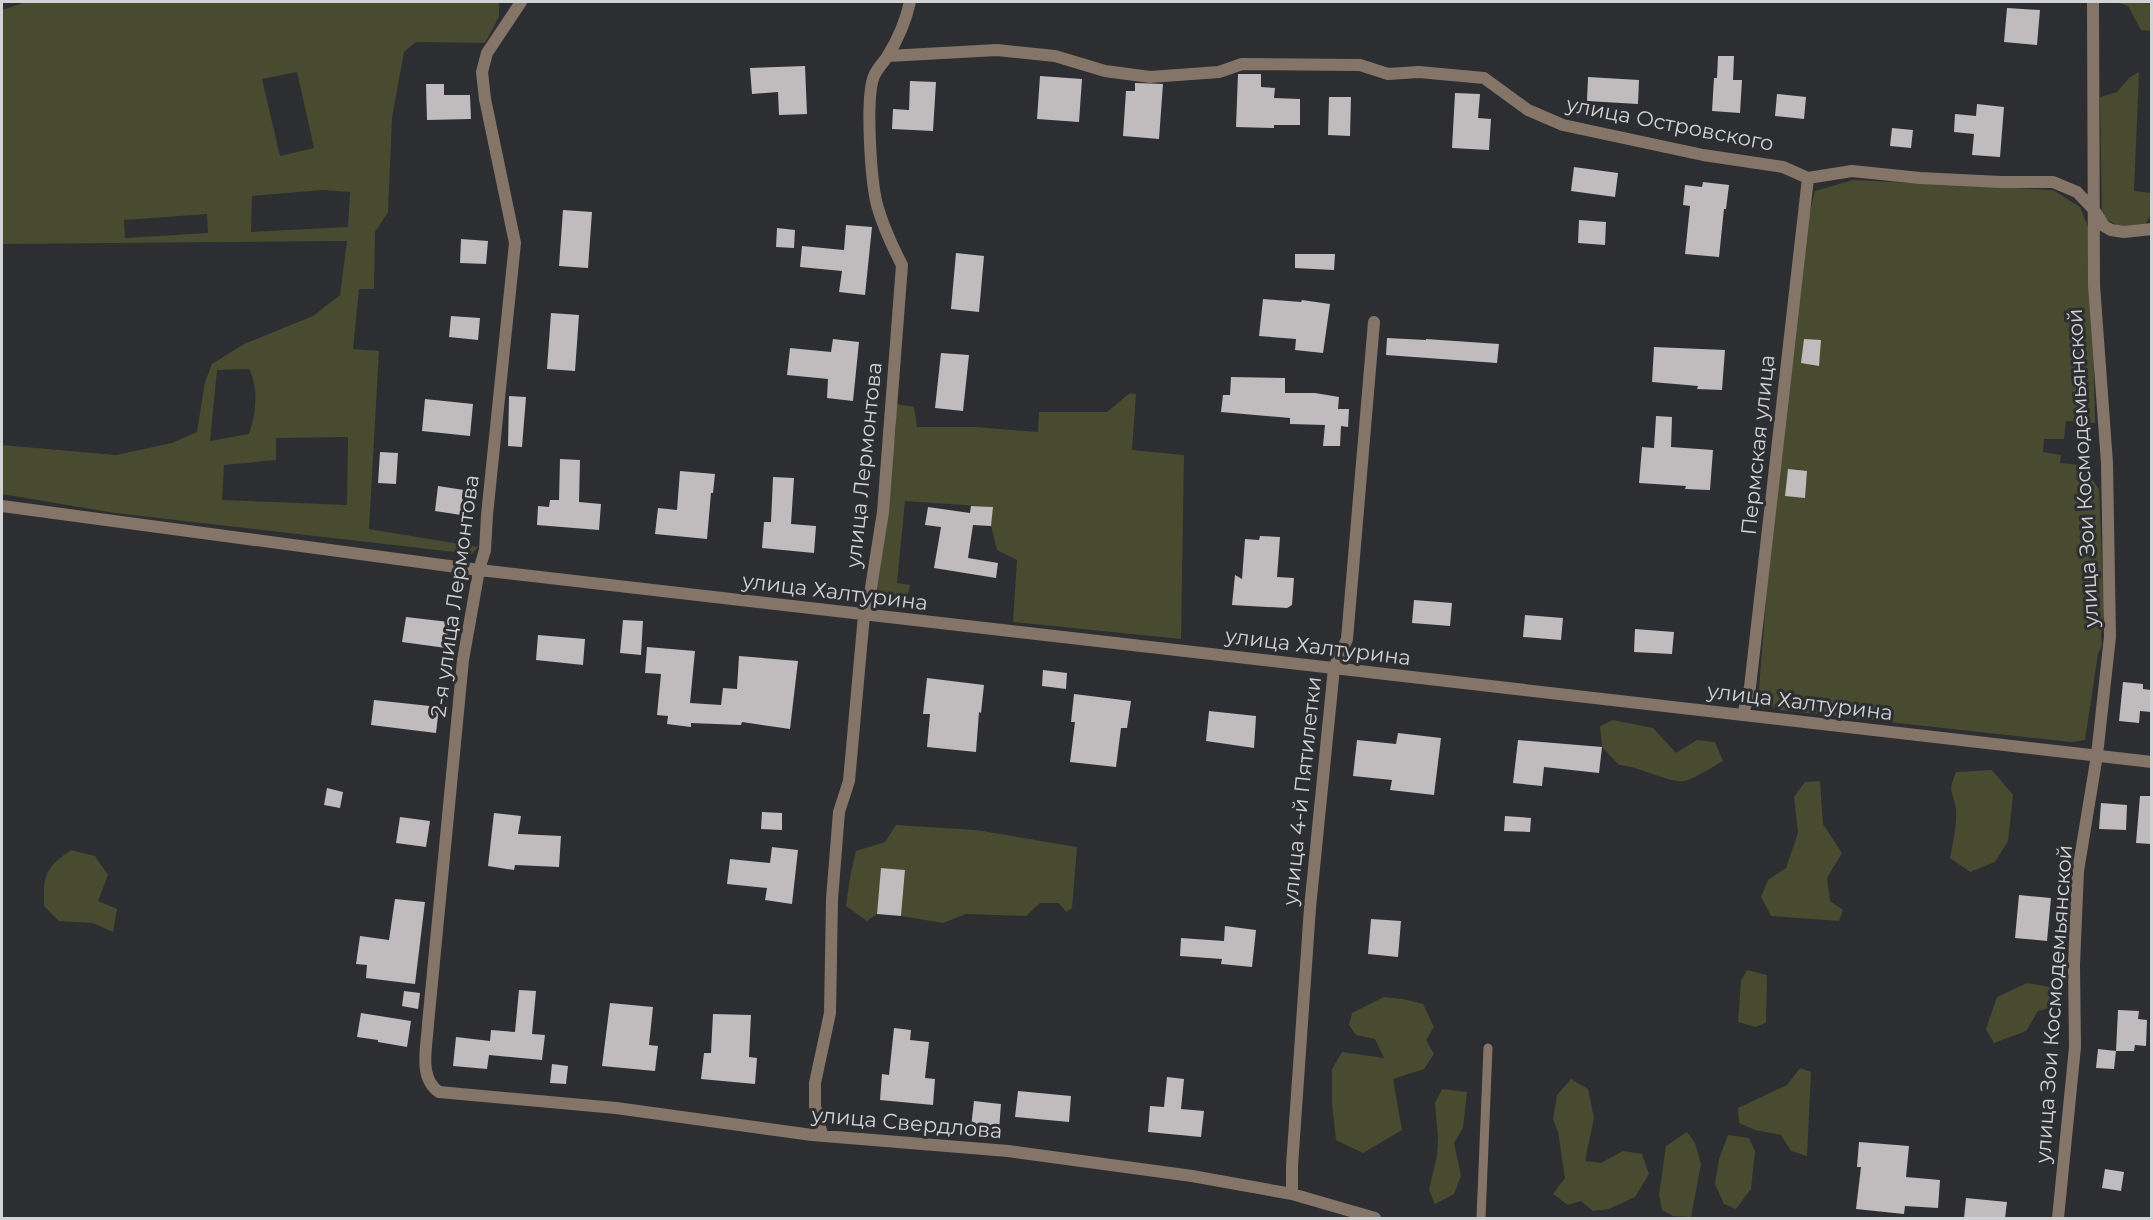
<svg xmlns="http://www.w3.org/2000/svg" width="2153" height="1220" font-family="Montserrat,sans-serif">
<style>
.green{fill:#484b30;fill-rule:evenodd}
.building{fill:#c0bbbd}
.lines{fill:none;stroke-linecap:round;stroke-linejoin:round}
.lane{stroke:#857568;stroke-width:9}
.street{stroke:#857568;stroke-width:12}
.labels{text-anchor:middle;stroke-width:6;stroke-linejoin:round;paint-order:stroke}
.street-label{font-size:21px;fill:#d1d3d4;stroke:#2c2e31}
</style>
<rect width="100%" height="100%" fill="#2c2e31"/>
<path class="green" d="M26 2H499V17L485 43 416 42 404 52 392 118 388 212 375 232 374 289H359L353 349 379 351 369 529 478 547 472 554 115 513 2 494V445L116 455 172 443 197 432 205 382 212 364 244 344 313 316 340 295 347 241 2 244V10ZM297 72 314 148 280 156 262 79ZM323 190 350 192 348 227 251 232 252 196ZM207 214 208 233 125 238 124 220ZM249 369C259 388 256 414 249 434L210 441 217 370ZM348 437 347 505 222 500 224 465 276 460V438Z
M2116 2H2151V31L2141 30 2128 6Z
M2139 72 2134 191 2151 193V213L2146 224C2125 228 2119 229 2102 216L2100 97 2117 92 2130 77Z
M1853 180 2053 190 2080 207 2091 234 2095 423 2066 421 2064 439H2044L2043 452 2061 455 2060 463 2081 465 2099 489 2104 607 2101 635 2102 645 2098 654 2085 740 2071 742 1780 710 1767 705 1759 689 1774 498 1809 216 1815 191Z
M1130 393 1136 394 1132 450 1184 455 1181 639 1013 622 1017 560 997 550 991 526 992 507 905 501 897 583 910 585 905 606H888L875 598 896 427V404L914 407 917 427H975L1038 432 1039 412H1107Z
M1613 720 1653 728 1676 753 1697 740 1715 742 1723 761C1714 766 1694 779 1685 781 1667 783 1640 766 1619 765L1602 747 1600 726Z
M1992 770 2013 795 2008 841 1995 862 1970 872 1950 858C1953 842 1957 826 1956 809 1953 790 1947 794 1956 772Z
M1820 781 1823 824 1842 853 1827 878 1830 901 1843 910 1839 921 1771 916 1761 897 1768 880 1786 868 1798 833 1794 797 1805 782Z
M896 825 976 830 1077 847 1072 908 1066 912 1059 903H1040L1026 916 966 914 943 923 901 916 905 870 882 868 877 914 867 921 846 906 850 877 856 851 885 842Z
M71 850 95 856 108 875 98 901 117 909 113 932 93 923 59 921 44 906C43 875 45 868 71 850Z
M1747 970 1767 975 1766 1023 1755 1027 1738 1022 1741 981Z
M2027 983 2050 987 2049 1008 2038 1011 2026 1031 1994 1043 1986 1029 1997 997Z
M1384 997 1403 999 1423 1004 1434 1027 1426 1040 1434 1054 1424 1069 1393 1079 1402 1130 1363 1153 1336 1140 1332 1104V1069L1342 1052 1384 1058 1375 1039 1356 1035 1349 1025 1352 1013Z
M1800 1068 1811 1072 1807 1156 1791 1151 1781 1135 1755 1130 1739 1123 1738 1108 1787 1085Z
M1571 1079 1588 1089 1594 1118 1585 1161 1601 1163 1623 1151 1642 1154 1649 1174 1635 1197 1609 1209 1593 1211 1581 1201 1568 1205 1553 1194 1565 1178 1558 1132 1553 1119 1557 1095Z
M1442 1089 1467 1092 1463 1128 1454 1143 1461 1176 1454 1194 1435 1204 1429 1190 1437 1156 1438 1137 1435 1103Z
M1687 1132 1695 1143 1701 1164 1691 1217 1673 1216 1662 1210 1659 1195 1666 1146Z
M1728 1135 1749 1138 1755 1151 1751 1189 1736 1209 1724 1204 1715 1184 1719 1159Z"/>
<path class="building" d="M2007 8 2040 10 2037 45 2004 42Z
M1718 56H1734L1733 80H1742L1740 113 1712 111 1714 78H1717Z
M805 66 807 114 779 115 778 92 752 94 750 68Z
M1238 74H1261V87L1275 88 1274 98 1300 99V125H1274V128L1236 127Z
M1040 76 1082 79 1079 122 1037 119Z
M1588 77 1639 80 1638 104 1587 101Z
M910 81 936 82 933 131 892 129 893 109 909 110Z
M1135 83 1163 84 1159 139 1123 136 1126 91H1135Z
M426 84H444V95H470L471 119 427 120Z
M1455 93 1480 94 1478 118 1491 119 1489 150 1452 148Z
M1777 94 1806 97 1804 119 1775 116Z
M1329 97H1351L1350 136 1328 135Z
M1977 104 2004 107 2000 157 1972 155 1974 134 1954 132 1955 114 1976 116Z
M1892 128 1913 130 1911 148 1890 146Z
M1574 167 1618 173 1615 197 1571 191Z
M1703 182 1729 185 1726 209H1724L1719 257 1685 254 1690 206 1683 205 1685 185 1702 187Z
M563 210 592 212 588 268 559 266Z
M1579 220 1606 222 1605 245 1578 243Z
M846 225 872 227 865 295 839 292 842 271 800 267 802 246 844 250Z
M777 228 795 230 794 248 776 247Z
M461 239 488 241 486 264 460 263Z
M956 253 984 256 979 312 951 309Z
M1295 254H1335L1334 270 1295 268Z
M1263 299 1301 302 1302 300 1330 304 1323 353 1295 350 1296 339 1259 336Z
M551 313 579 315 575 371 547 369Z
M451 316 480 318 478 340 449 337Z
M1387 338 1426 340V339L1499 344 1497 363 1386 355Z
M833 339 859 342 853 401 827 398 828 379 787 375 790 348 831 352Z
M1804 339 1821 340 1819 366 1801 363Z
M1654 347 1725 350 1722 390 1697 389 1698 386 1652 382Z
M941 353 969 355 963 411 935 408Z
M1231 377 1285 378V393H1315L1339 397 1338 409H1349L1348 427 1341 426 1340 446H1323L1325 425 1290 424V418L1221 412 1223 395H1230Z
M509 396 526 397 522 447 508 446Z
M425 399 473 404 470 436 422 431Z
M1656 416 1672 417 1671 447 1713 450 1710 490 1685 489 1686 486 1639 483 1642 447 1654 448Z
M380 452 398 453 396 484 378 483Z
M560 459 580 460 579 502 601 504 599 530 537 525 538 506 549 507 550 500H559Z
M1788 469 1807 471 1805 498 1785 496Z
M680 471 715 474 713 493H711L707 539 655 534 658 508 677 510Z
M773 477 794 478 791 524 816 526 814 553 762 548 764 522H771Z
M438 486 464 490 461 515 435 511Z
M971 506 993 507 991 526 973 525 968 558 998 563 996 578 934 568 941 527 925 525 928 507 970 513Z
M1260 536 1280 537 1277 577 1294 578 1292 605 1287 608 1232 605 1235 575 1242 579 1245 539 1259 540Z
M1414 600 1452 603 1450 626 1412 623Z
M1525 615 1563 618 1561 640 1523 637Z
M406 617 449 622 446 648 402 642Z
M623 620 643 621 641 655 620 653Z
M1635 629 1674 632 1672 654 1634 652Z
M538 635 585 639 583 665 536 660Z
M647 647 695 651 690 703 721 705 723 688 737 689 739 656 798 661 790 729 742 722 741 725 691 723V727L667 724 668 716 657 715 661 674 645 673Z
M1043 670 1067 673 1066 689 1042 686Z
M927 678 984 685 981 713 979 712 976 752 927 747 930 714H923Z
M2123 682 2143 684V689L2151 690V712L2140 711 2139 723 2119 721Z
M1074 694 1131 701 1127 728H1121L1116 767 1070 762 1075 722H1071Z
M374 700 439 707 436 733 371 725Z
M1209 711 1256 716 1254 748 1206 741Z
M1398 733 1441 738 1434 795 1390 790 1392 780 1353 776 1357 740 1396 744Z
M1518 740 1602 747 1599 773 1544 767 1542 786 1513 783Z
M327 788 343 792 340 808 324 805Z
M2140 796H2151V844L2136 843Z
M2101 803 2127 805 2126 830 2099 829Z
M762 812 782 813V830L761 829Z
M494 813 521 816 518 834 561 836 559 867 515 865 514 870 488 866Z
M1505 816 1531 818 1530 832 1504 831Z
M400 817 430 821 426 847 396 843Z
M772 847 798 850 792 904 765 900 767 888 727 884 730 859 770 863Z
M881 868 905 870 901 916 877 914Z
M2019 895 2051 898 2047 941 2015 938Z
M395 899 425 902 415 984 366 978 367 965 356 964 360 936 389 940Z
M1371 919 1401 921 1398 957 1368 954Z
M1225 926 1256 930 1252 967 1221 964 1222 959 1180 956 1181 938 1224 941Z
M519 990 536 991 532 1034 545 1035 542 1060 489 1055 487 1069 453 1066 456 1037 490 1041 491 1030 515 1032Z
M404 991 420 993 418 1009 402 1006Z
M610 1003 653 1007 649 1045 658 1046 655 1071 602 1066Z
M2118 1010 2139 1011 2138 1019 2147 1020 2146 1046 2135 1045 2134 1051H2116Z
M361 1013 411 1021 407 1047 378 1042V1040L357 1037Z
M713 1014 751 1015 749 1057 757 1058 755 1084 701 1079 704 1053H711Z
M894 1028 911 1030 910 1040 929 1042 925 1078 935 1079 933 1105 880 1100 882 1074 889 1075Z
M2098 1049 2116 1051 2114 1069 2096 1068Z
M552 1064 568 1066 566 1084 550 1083Z
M1167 1077 1184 1079 1181 1109 1204 1111 1201 1137 1148 1132 1150 1106 1164 1107Z
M1018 1091 1071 1096 1069 1122 1015 1117Z
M974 1101 1001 1104 999 1130 971 1127Z
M1859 1142 1909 1146 1906 1177 1940 1180 1938 1208 1905 1206 1904 1214 1856 1209 1861 1167H1857Z
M2105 1169 2124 1172 2121 1191 2102 1188Z
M1966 1198 2007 1202 2005 1218H1964Z"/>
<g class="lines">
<path class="lane" d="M1481 1218 1488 1048"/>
<path class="street" d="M521 2 487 53 482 72 485 99 515 243 487 515 485 550 479 570 463 660 428 1024C427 1046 418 1078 439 1092L616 1108 812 1135 1008 1151 1192 1176 1292 1194 1375 1218
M888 56 997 50 1055 56 1105 71 1150 77 1219 72 1242 64 1360 65 1388 74 1419 72 1484 78 1528 110 1563 125 1703 155 1783 167 1808 178 1852 171 1920 178 2001 182H2053L2077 192 2094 210 2104 226 2111 230 2124 232 2152 229
M2 506 479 570 2152 762
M1743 715 1750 687 1808 178
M822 1135 815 1106V1083L830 1013 832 899 839 812 849 781 864 615 870 594 883 512 902 265C892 246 883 226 877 205 871 181 865 98 874 76 877 69 883 63 887 57 897 41 906 20 910 2
M1292 1194V1166L1310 908 1334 668 1347 639 1374 322
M2058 1218 2075 1047 2074 965 2078 871 2097 755 2110 637 2107 463 2094 285 2093 2"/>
</g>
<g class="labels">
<g class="street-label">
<text transform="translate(1670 124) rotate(11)" y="7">улица Островского</text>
<text transform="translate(1758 445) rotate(-84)" y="7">Пермская улица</text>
<text transform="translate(864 465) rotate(-84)" y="7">улица Лермонтова</text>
<text transform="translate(2083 468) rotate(-93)" y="7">улица Зои Космодемьянской</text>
<text transform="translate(835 592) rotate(7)" y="7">улица Халтурина</text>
<text transform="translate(455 596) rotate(-82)" y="7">2-я улица Лермонтова</text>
<text transform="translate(1318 647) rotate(7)" y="7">улица Халтурина</text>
<text transform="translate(1800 702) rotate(7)" y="7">улица Халтурина</text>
<text transform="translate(1302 791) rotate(-84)" y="7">улица 4-й Пятилетки</text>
<text transform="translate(2054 1004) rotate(-86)" y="7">улица Зои Космодемьянской</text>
<text transform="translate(907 1123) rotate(5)" y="7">улица Свердлова</text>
</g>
</g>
<rect width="2153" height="1220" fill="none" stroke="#d1d3d4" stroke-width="6"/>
</svg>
